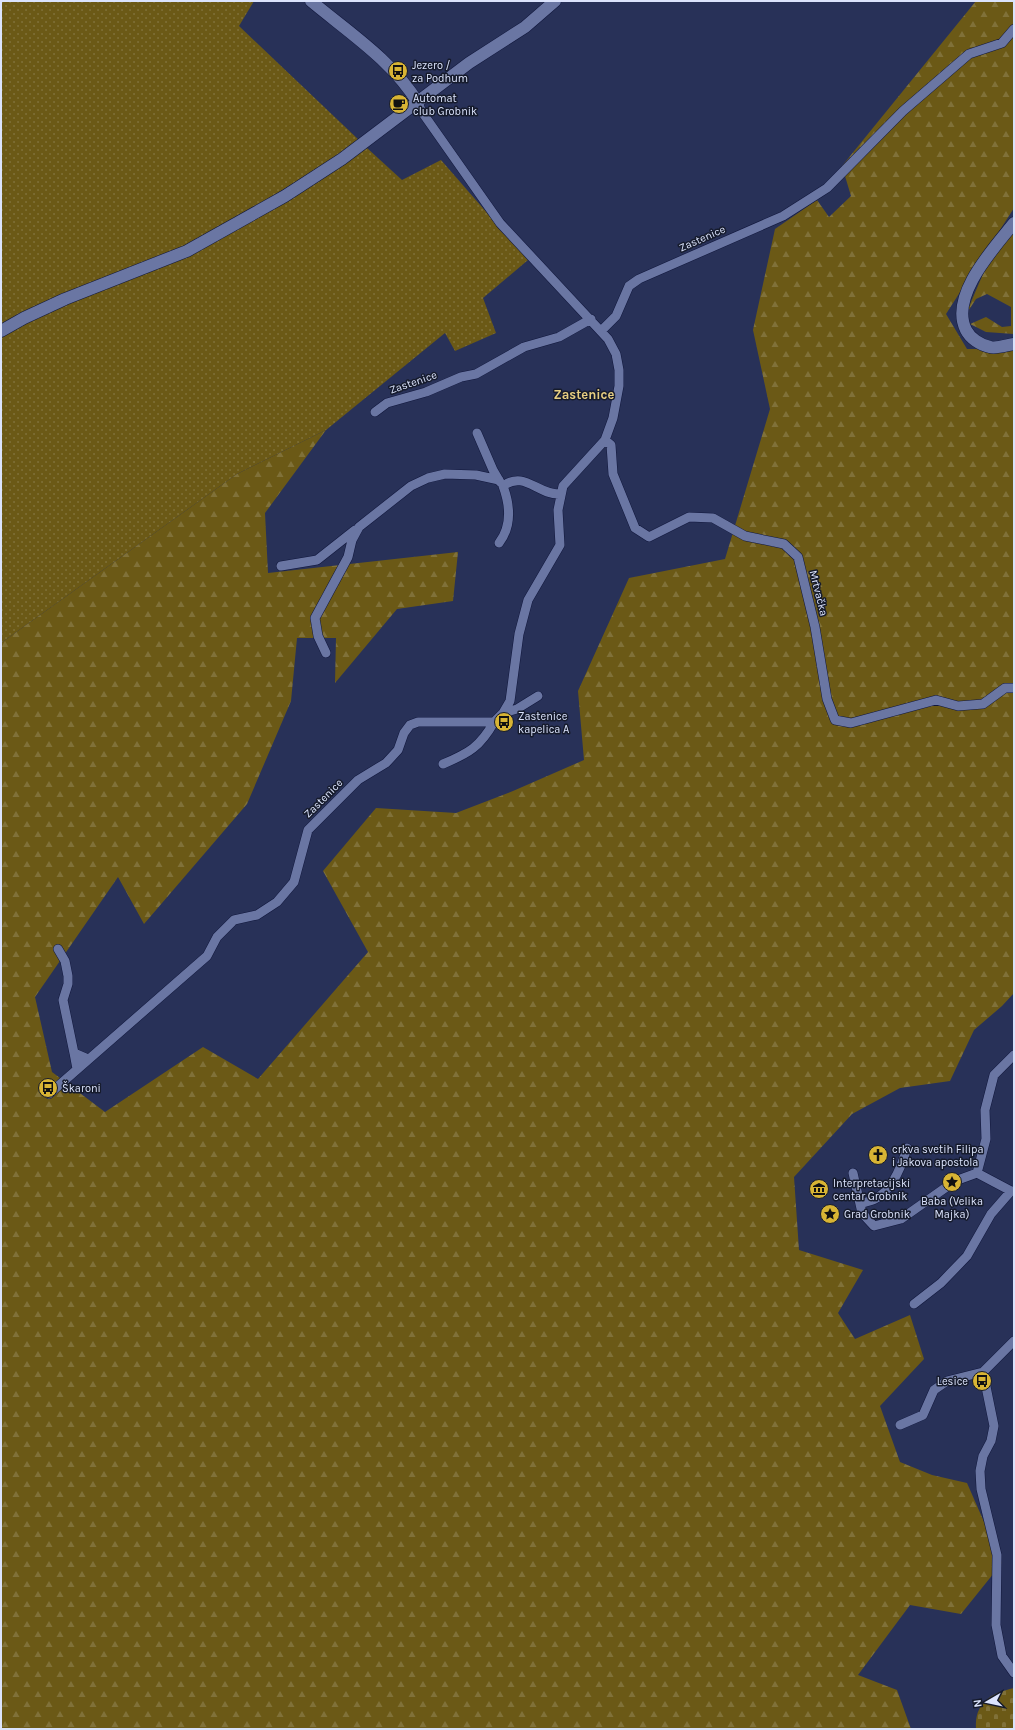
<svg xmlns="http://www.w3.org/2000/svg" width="1015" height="1730" font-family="Karla,sans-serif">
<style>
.grass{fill:url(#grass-dots)}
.forest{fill:url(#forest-firs)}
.cemetery{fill:url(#cemetery-stones)}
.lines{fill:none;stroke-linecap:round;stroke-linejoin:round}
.minor-casing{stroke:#11173c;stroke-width:10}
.secondary-casing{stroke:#11173c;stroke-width:13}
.minor{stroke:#6a76a3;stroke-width:9}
.secondary{stroke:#6a76a3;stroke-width:12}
.labels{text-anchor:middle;stroke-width:3;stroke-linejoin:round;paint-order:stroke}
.poi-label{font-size:11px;fill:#dbe3fc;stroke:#161b2c;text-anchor:start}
.street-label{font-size:11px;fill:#dbe3fc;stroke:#161b2c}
.quarter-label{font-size:13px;font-weight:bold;fill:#e7ce82;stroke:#161b2c}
</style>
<defs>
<pattern id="grass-dots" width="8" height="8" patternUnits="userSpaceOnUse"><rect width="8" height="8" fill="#6b5916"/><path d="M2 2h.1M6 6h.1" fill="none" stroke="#807139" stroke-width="1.8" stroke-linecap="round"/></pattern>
<pattern id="forest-firs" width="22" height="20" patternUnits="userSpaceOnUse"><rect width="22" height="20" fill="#6b5916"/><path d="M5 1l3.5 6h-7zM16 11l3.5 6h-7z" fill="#807139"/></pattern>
<pattern id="cemetery-stones" width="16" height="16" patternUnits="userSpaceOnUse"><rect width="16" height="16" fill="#6b5916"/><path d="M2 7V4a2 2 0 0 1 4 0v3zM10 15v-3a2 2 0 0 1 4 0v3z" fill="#807139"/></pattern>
</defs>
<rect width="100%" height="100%" fill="#283158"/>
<path class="grass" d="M1 1H254L239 26 361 142 202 239 1 326Z
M367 148 402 180 441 160 528 260 483 298 496 333 455 351 445 333 326 430 237 474 1 643V335L78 299 155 270 312 184Z"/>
<path class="forest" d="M976 1H1014V208L946 314 967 349H1014V993L1002 1006 974 1030 950 1081 900 1088 852 1114 794 1177 799 1250 863 1270 838 1313 855 1339 910 1315 924 1359 880 1406 900 1462 932 1475 967 1483 1002 1563 961 1614 910 1605 858 1675 897 1690 911 1729H1V643L237 474 326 430 265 513 268 573 458 552 453 601 397 609 335 683 336 638H297L291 701 247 804 144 924 118 877 35 997 52 1072 105 1112 203 1047 258 1079 368 952 323 871 376 808 456 813 513 791 584 760 578 691 629 578 725 559 770 409 753 330 775 229 817 200 829 217 851 196 842 166Z
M1014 225V334L986 332 970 324 986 317 1002 327 1011 326V307L987 294 976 299 965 316 992 253Z"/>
<path class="cemetery" d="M1014 1688V1729H976C974 1703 991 1693 1014 1688Z"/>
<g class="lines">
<g class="minor-casing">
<path id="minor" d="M601 331 616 316 629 286 639 279 783 216 827 188 903 111 969 54 1002 43 1014 29
M375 412 387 403 426 392 461 377 476 374 524 347 559 337 591 319
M477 433 493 470 500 482
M605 440 611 445 613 474 635 528 649 537 689 517 713 518 745 536 784 544 798 557 815 627 827 699 835 720 851 723 936 700 958 706 983 704 1005 688H1014
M499 543C512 526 510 505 503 486 525 470 537 495 560 494
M281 566 317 560 355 530
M326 653 318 636 315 618 348 557 352 540 359 527 411 486 428 478 445 474 476 475 499 480
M503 713 517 709 538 696
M443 764C469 753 480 747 494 722
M58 949 65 961 68 976V984L63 1000 74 1053
M77 1069 74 1053 88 1059
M49 1094 207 956 217 937 234 920 257 915 277 902 294 882 308 830 358 780 386 763 398 750 404 733 410 725 418 722H494L503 713 510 701 519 634 528 600 560 545 558 510 563 486 605 440 613 418 619 386V370L616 354 608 339 500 223 422 112 418 103
M907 1148C902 1165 893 1190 875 1199 871 1201 865 1202 860 1204L862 1213 874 1226 901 1219 955 1181 977 1173 1011 1191
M853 1173 860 1204
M977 1173 986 1139 985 1110 994 1075 1014 1055
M914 1304 941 1283 967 1256 991 1214 1011 1191H1014
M1014 1341 983 1372 994 1426 991 1441 983 1456 980 1471 981 1489 997 1555 996 1625 1002 1656 1014 1673
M900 1425 923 1415 934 1390 947 1381 983 1372"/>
</g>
<g class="secondary-casing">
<path id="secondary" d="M311 1C348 32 393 61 418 103
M1014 223C994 248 949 296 966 330 970 338 980 345 990 347 996 349 1007 345 1014 344
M1 331 24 318 65 299 187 251 285 196 342 159 469 63 525 27 555 1"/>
</g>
<use href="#minor" class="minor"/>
<use href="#secondary" class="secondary"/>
</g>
<defs>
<g id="bus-disc" transform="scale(1)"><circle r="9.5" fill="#d8b434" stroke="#161b2c"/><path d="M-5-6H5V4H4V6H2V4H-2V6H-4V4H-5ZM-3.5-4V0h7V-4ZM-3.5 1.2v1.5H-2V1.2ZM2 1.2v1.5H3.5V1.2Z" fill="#111"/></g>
<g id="cafe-disc" transform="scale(1)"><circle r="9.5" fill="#d8b434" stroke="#161b2c"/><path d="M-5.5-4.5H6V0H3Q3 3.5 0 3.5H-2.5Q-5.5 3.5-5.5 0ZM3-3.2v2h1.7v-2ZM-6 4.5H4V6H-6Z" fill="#111"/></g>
<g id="church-disc" transform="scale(1)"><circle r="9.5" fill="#d8b434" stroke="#161b2c"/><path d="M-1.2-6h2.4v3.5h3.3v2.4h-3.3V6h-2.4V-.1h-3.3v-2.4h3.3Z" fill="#111"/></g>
<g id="sight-disc" transform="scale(1)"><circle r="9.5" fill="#d8b434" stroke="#161b2c"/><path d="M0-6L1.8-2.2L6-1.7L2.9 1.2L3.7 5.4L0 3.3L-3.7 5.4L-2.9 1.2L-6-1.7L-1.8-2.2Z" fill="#111"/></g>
<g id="museum-disc" transform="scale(1)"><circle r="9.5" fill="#d8b434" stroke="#161b2c"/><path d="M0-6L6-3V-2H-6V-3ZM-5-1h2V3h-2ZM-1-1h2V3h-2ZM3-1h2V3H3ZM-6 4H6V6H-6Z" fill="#111"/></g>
</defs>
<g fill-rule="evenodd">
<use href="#bus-disc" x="398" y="71"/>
<use href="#cafe-disc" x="399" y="104"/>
<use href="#bus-disc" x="504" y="722"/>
<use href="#bus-disc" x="48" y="1088"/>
<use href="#church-disc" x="878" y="1155"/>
<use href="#sight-disc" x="952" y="1182"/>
<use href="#museum-disc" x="819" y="1189"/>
<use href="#sight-disc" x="830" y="1214"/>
<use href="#bus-disc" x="982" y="1381"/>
</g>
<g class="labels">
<g class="poi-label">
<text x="412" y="69">Jezero /<tspan x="412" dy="13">za Podhum</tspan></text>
<text x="413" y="102">Automat<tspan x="413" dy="13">club Grobnik</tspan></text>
<text x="518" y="720">Zastenice<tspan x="518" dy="13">kapelica A</tspan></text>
<text x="62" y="1092">Škaroni</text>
<text x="892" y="1153">crkva svetih Filipa<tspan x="892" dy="13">i Jakova apostola</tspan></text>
<text x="833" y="1187">Interpretacijski<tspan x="833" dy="13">centar Grobnik</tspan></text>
<text x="952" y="1205" text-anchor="middle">Baba (Velika<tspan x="952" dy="13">Majka)</tspan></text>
<text x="844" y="1218">Grad Grobnik</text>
<text x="968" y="1385" text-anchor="end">Lesice</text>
</g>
<g class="street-label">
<text transform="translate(702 238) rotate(-24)" y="4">Zastenice</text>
<text transform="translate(413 382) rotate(-19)" y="4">Zastenice</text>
<text transform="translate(819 593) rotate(76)" y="4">Mrtvačka</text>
<text transform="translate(323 798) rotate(-45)" y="4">Zastenice</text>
</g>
<g class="quarter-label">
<text x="584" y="399">Zastenice</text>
</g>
</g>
<rect width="1015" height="1730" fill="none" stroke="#dbe3fc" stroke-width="4"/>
<g transform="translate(987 1702) rotate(261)" stroke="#161b2c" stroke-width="3" paint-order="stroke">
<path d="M0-3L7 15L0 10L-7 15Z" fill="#dbe3fc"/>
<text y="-6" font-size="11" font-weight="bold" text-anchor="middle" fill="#dbe3fc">N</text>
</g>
</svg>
